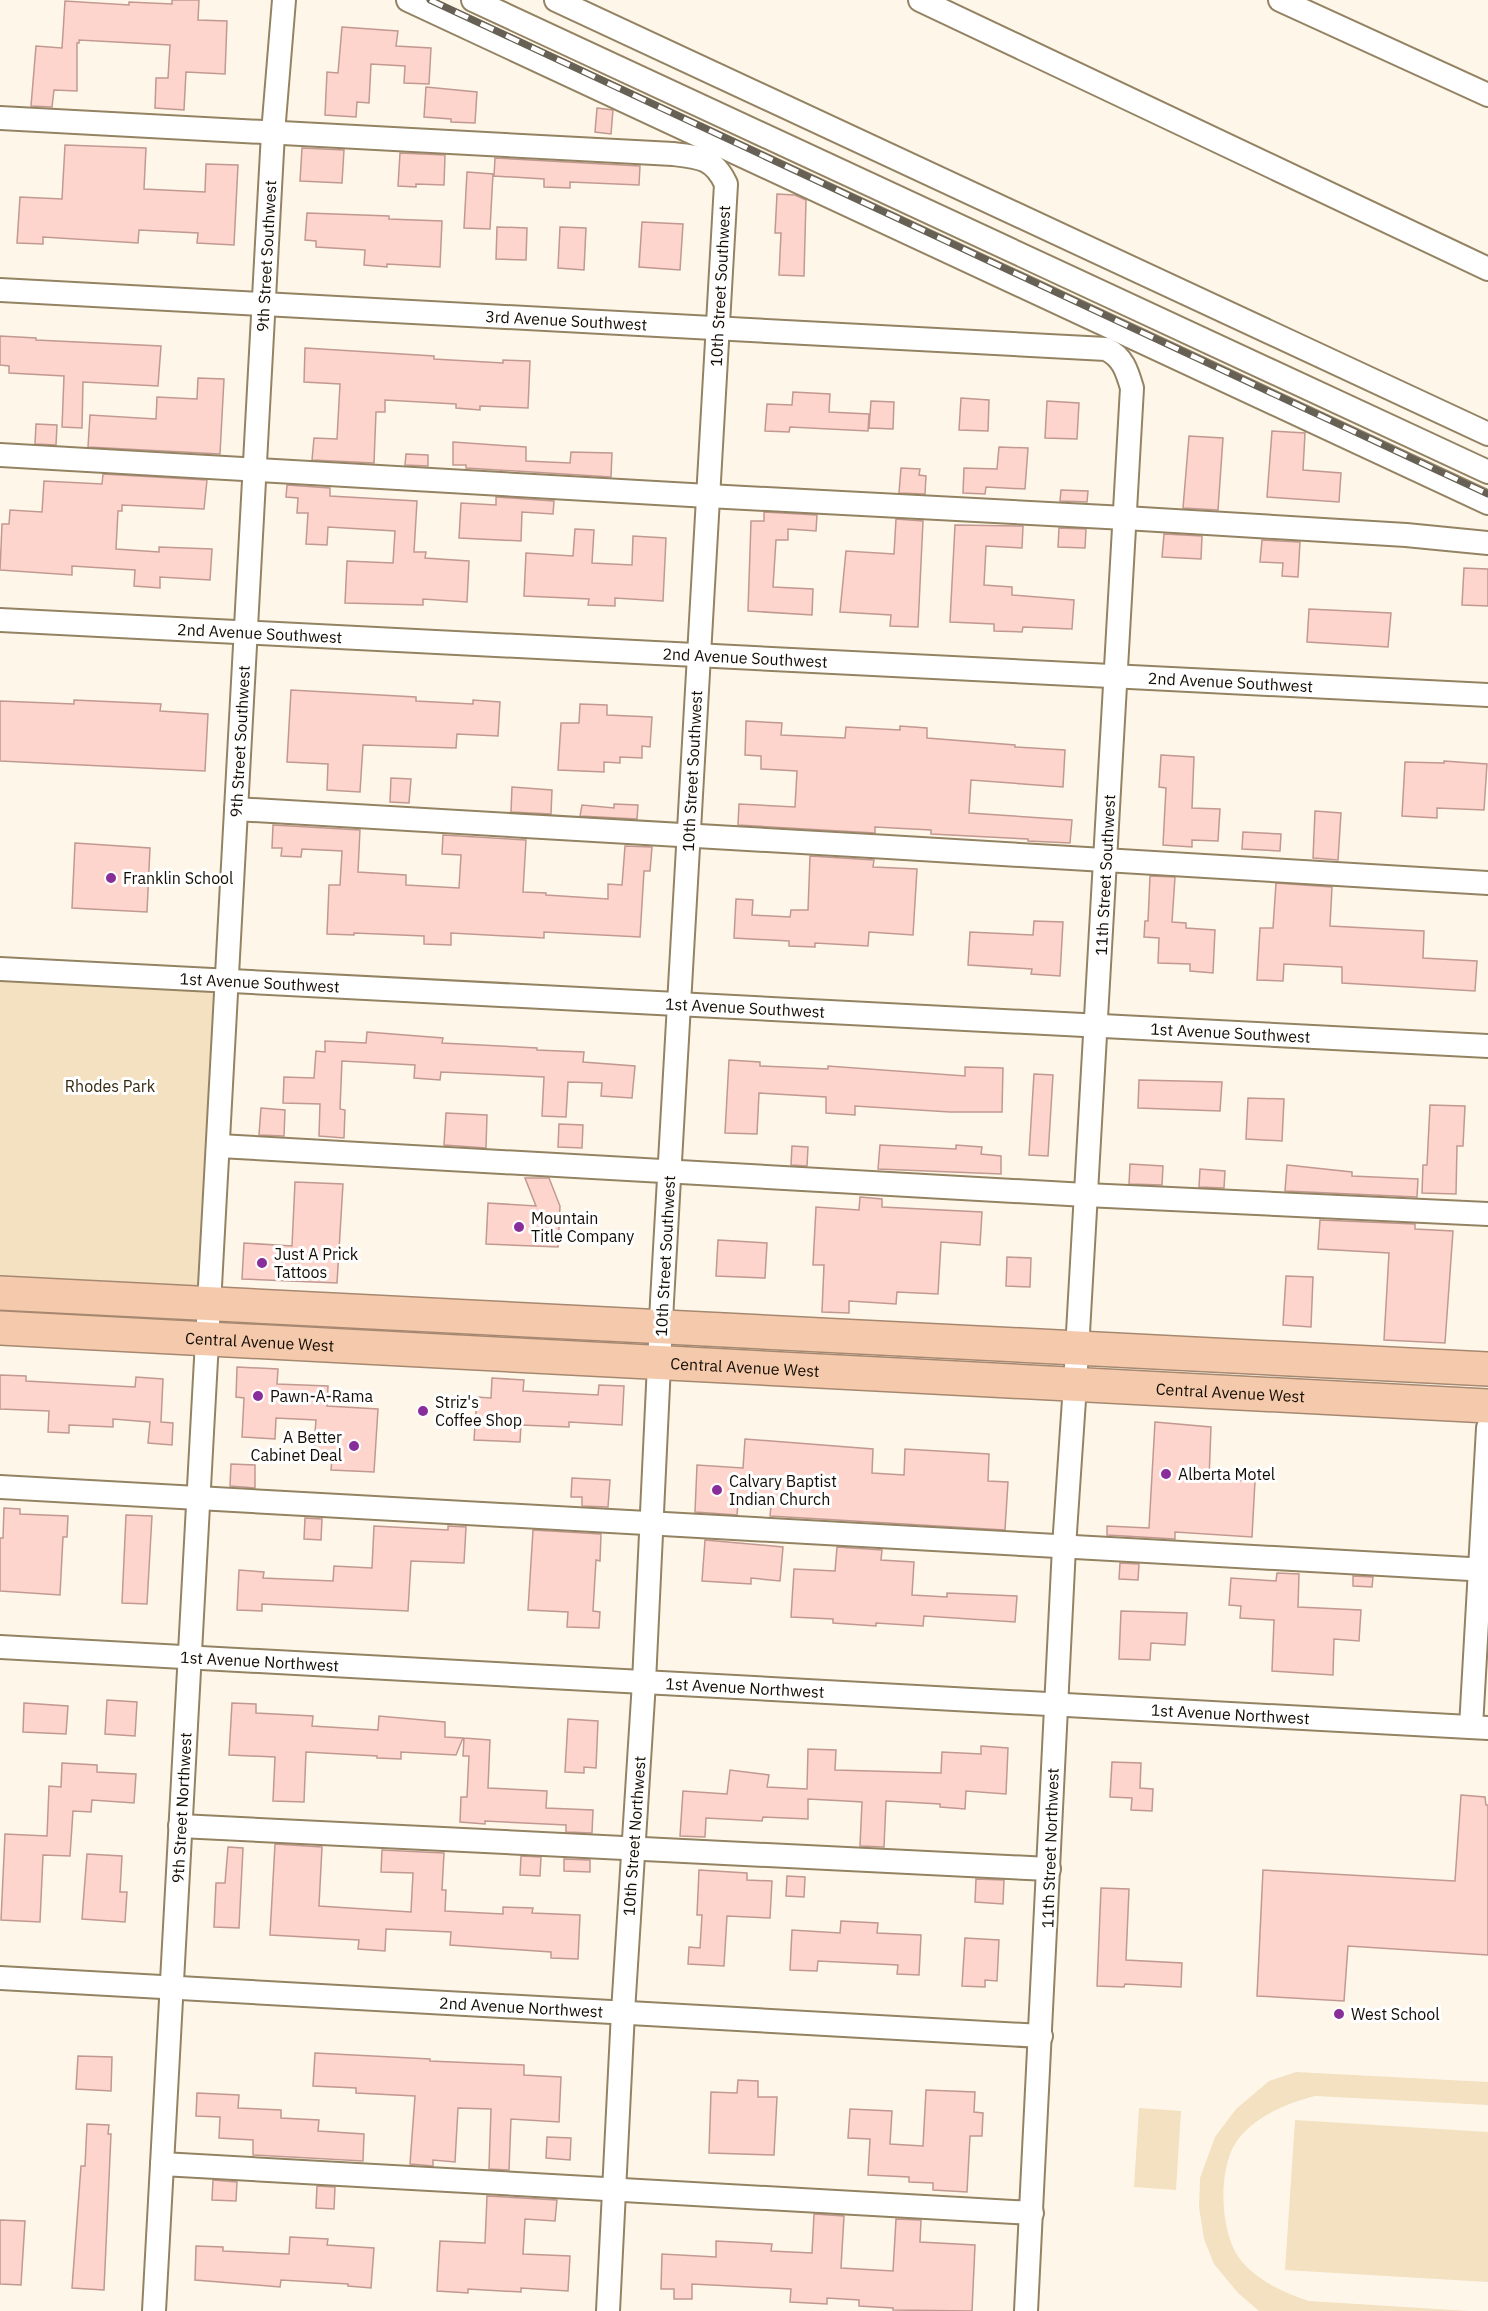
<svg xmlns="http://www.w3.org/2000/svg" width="1488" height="2311" font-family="'IBM Plex Sans',sans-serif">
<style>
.green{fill:#f3e1c1}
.building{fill:#fdd5cd;stroke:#c19991;stroke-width:1.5}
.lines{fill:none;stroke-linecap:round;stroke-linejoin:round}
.minor-casing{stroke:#948363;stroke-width:26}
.highway-casing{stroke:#a68871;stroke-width:36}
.minor{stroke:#fff;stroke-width:22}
.highway{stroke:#f5caac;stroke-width:33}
.rail-casing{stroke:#676155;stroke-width:7}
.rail{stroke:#fff;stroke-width:4.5;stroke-dasharray:14;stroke-linecap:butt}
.poi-dot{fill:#882e9a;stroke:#fff;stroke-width:2}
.labels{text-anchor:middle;stroke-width:6;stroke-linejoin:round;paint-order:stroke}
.street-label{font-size:16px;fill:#130d03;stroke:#fff}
.poi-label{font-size:16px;fill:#130d03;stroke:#fff;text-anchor:start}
.park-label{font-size:16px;fill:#34280f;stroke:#fff}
</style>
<rect width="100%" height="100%" fill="#fef7e9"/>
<path class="green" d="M0 969 226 981 210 1303 0 1293Z
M1296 2072 1488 2082V2105L1315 2096C1288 2103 1258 2115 1240 2137 1217 2163 1219 2232 1240 2259 1256 2280 1284 2293 1309 2301L1469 2311H1259L1238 2293 1214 2264 1204 2239 1199 2207 1200 2178 1215 2137 1236 2109 1269 2081Z
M1139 2108 1181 2111 1176 2190 1134 2187Z
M1295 2120 1488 2132V2282L1285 2270Z"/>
<path class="building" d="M172 0H199L198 20 227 21 225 74 186 72 184 110 155 108 156 78H168L170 45 79 40V43H77V91L54 90 52 107 31 106 36 46 62 48 65 1 129 5V2L172 4Z
M342 27 398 31 396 46 431 48 429 84 404 83 405 66 371 64 369 103 357 102 356 117 325 115 327 72 338 73Z
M426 87 477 92 475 123 451 122V119L424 117Z
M597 108 613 110 611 134 595 132Z
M65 145 146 148 144 189 205 192 206 164 238 165 234 245 197 243 198 233 139 230 138 243 43 237V244L17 243 20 197 62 199Z
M302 148 344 150 342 183 300 181Z
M400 153 445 155 444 185 416 184V187L398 186Z
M495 158 640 166 639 185 570 182V188L544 187V179L494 176Z
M467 172 493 174 490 229 464 228Z
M777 194 795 195 806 200 804 276 779 275 781 233H775Z
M307 213 389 216V219L442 221 440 267 387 264V267L364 265 365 250 316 247V241L305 240Z
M642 222 683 224 680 270 639 267Z
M497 227 527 228 526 260 496 259Z
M560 227 586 228 584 270 558 268Z
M0 336 36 338V340L161 346 158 386 83 382 82 428 62 427 64 376 9 373V366L0 365Z
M305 348 434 356V359L503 363V360L530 361 528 408 480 406V410L456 408V404L385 400V412H376L374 463 312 460 314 438 337 439 340 384 304 382Z
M198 378 224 379 220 454 88 447 90 415 156 419 157 397 197 399Z
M793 392 830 394 829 412 869 414 868 431 790 427 789 432 765 431 767 404 792 405Z
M961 398 989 400 988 431 959 430Z
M871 401 894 402 893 429 869 428Z
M1047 401 1079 403 1077 439 1045 438Z
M36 424 57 425 56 445 35 444Z
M1272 431 1305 433 1303 470 1341 473 1339 502 1267 497Z
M1189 436 1223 438 1218 510 1183 508Z
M453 442 526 447V461L570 463 571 452 612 453 611 477 466 468V465H453Z
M999 447 1028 448 1025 489 986 487 985 494 963 493 964 468 997 469Z
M406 454 428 455V466L405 465Z
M901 468 920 469 919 475 926 476 925 494 899 493Z
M103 474 207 480 204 509 122 505V511H118L116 549 159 552V547L212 549 210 580 160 577V588L134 586 135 570 72 566V575L0 570 2 524H9L10 510 42 512 44 481 102 484Z
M287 485 330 488V496L417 501 414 552H426L425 558 469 561 467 602 423 599V605L345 603 347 561 393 563 395 531 328 527 327 545 306 544 308 513H297L298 498 286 497Z
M1061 490 1088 491 1087 502 1060 501Z
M496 497 554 501 553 514 522 512 521 541 459 538 461 503 496 505Z
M764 512 817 515 816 531 788 529V540H776L773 587 813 589 812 615 748 611 751 521H764Z
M896 519 923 521 918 627 890 626 891 615 840 612 846 551 894 554Z
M955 525 1023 526 1022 548 986 546 984 585 1012 587V595L1074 600 1072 629 1023 627 1022 632 994 631V624L950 622Z
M1059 528 1086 529 1085 548 1058 547Z
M575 529 594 530 592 563 632 565 633 536 666 538 663 601 615 598V606L588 605 589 599 524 596 526 553 573 556Z
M1164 534 1202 536 1201 559 1162 557Z
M1262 540 1300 542 1298 577 1282 576 1283 563 1260 562Z
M1464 568 1488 569V606L1462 605Z
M1309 609 1391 613 1388 647 1307 642Z
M291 690 416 697V701L473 704V700L500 702 498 736 457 734 456 748 363 745 360 792 327 790 328 764 287 762Z
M74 700 161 704 160 711 208 714 205 771 0 761V701L74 704Z
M580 704 607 705V715L652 717 650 747 642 746V758L620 757V763L604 762V772L558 770 561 723H579Z
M746 721 782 723 781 735 845 738 846 727 900 730V726L927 728V738L1015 745V747L1065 750 1063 787 971 780 969 813 1072 820 1070 843 1028 841V839L931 834V830L875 827V833L738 825 739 804 795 807 797 771 761 769V756L745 755Z
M1161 755 1194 757 1192 808 1220 809 1218 841 1192 840V847L1163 845 1166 788 1159 787Z
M1444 761 1487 764 1484 810 1437 808V818L1402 816 1405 762 1444 763Z
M391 778 411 779 409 803 390 802Z
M512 787 552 790 551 814 511 812Z
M614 804 638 805 637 819 580 816 582 805 614 808Z
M1315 811 1341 813 1338 860 1313 858Z
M273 825 360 830 358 872 406 875V885L459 888 461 855 442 854 443 835 526 840 523 892 546 893V895L608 899V884L622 885 625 846 652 847 650 871H644L640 937 544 932V938L451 933V945L424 944V936L354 933V935L327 934 329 885H340L342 851 302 849 301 857 281 856 282 848H272Z
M1243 832 1281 834 1280 851 1242 849Z
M75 843 150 848 147 912 72 908Z
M810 856 874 860 873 867 917 869 913 935 869 932 868 946 815 943V947L789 946V941L734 938 736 899 753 900 752 915 790 917 791 910H808Z
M1150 876 1175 877 1172 922 1186 923V928L1215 930 1213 973 1190 971V964L1158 963 1159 938 1144 937 1145 921H1148Z
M1276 883 1332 887 1330 926 1424 931 1423 958 1477 961 1475 991 1342 983V967L1284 964 1283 981 1257 980 1260 928H1273Z
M1034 921 1063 922 1060 976 1031 974 1032 969 968 965 970 932 1033 935Z
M367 1032 443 1038 442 1043 537 1048V1050L584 1052 583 1062 635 1066 632 1098 601 1096 602 1083 568 1082 566 1117 542 1116 544 1077 441 1072 440 1080 414 1078 415 1065 342 1061 340 1109 345 1110 344 1138 319 1136 320 1104 283 1103 284 1077 314 1078 316 1051 325 1052V1041L366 1043Z
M729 1060 760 1062V1066L828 1069V1066L965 1076V1067L1003 1068 1002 1112H950L855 1106V1115L826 1113V1097L759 1093 757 1134 725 1133Z
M1034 1074 1053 1075 1048 1156 1029 1155Z
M1139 1080 1222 1082 1220 1111 1138 1108Z
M1248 1098 1284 1099 1282 1141 1246 1139Z
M1430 1105 1465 1106 1463 1146H1457L1456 1194 1422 1193 1423 1165H1427Z
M261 1108 285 1110 284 1136 259 1135Z
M446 1113 487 1115 486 1148 444 1145Z
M559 1124 583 1125 582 1148 558 1147Z
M880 1145 956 1149V1145L982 1147 981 1154 1001 1156V1174L878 1169Z
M792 1146 808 1147 807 1166 791 1165Z
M1130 1164 1163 1166 1162 1185 1129 1184Z
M1287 1165 1352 1172V1176L1418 1179 1417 1197 1285 1191Z
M1200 1169 1225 1171 1224 1188 1199 1187Z
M525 1178H549L560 1206 558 1247 486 1244 488 1203 536 1206Z
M295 1182 343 1184 337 1283 242 1279 244 1243 292 1246Z
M860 1197 882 1199V1207L982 1212 980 1245 941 1242 938 1294 897 1292 896 1304 849 1301V1313L822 1312 824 1265H813L816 1207 859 1210Z
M1320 1220 1415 1224V1229L1453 1231 1445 1343 1384 1340 1389 1253 1318 1249Z
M718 1240 767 1243 765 1278 716 1276Z
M1007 1257 1031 1258 1030 1287 1006 1286Z
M1286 1276 1313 1277 1311 1327 1283 1325Z
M237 1367 278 1369 277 1384 328 1386 327 1406 378 1409 374 1472 331 1470 332 1458 313 1456 316 1420 276 1418 275 1439 242 1437 244 1398 236 1397Z
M0 1375 26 1376V1381L135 1387 136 1377 163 1379 161 1422 173 1423 172 1445 148 1443 150 1422 113 1419V1427L69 1425V1433L48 1432 49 1411 0 1409Z
M492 1378 524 1380 523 1391 598 1395 599 1385 624 1386 622 1425 569 1422V1427L521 1425 520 1442 474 1440 477 1397 491 1398Z
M1155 1422 1211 1427 1209 1479 1255 1481 1252 1537 1175 1532V1539L1107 1535V1526L1149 1528Z
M745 1439 873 1449 872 1473 904 1475 905 1449 989 1454 988 1481 1008 1482 1005 1530 770 1516 771 1506 738 1504 737 1515 695 1512 697 1465 743 1468Z
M231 1464 255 1465V1488L230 1486Z
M572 1478 610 1480 608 1507 582 1506V1497H571Z
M4 1508 20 1509V1514L68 1516 67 1537H63L60 1595 0 1591V1538H3Z
M126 1515 152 1516 147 1604 122 1603Z
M305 1518 322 1519 321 1540 304 1539Z
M374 1526 448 1530V1526L466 1527 464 1563 411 1561 408 1611 262 1604V1611L237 1610 239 1570 264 1572 263 1578 333 1581 334 1566 372 1568Z
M533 1530 601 1534 600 1561 596 1560 593 1611 600 1612 599 1628 567 1627 568 1612 528 1610Z
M705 1540 783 1547 780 1581 751 1578V1584L702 1581Z
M837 1547 882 1550 881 1560 914 1562 912 1595 947 1597V1593L1017 1596 1015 1622 924 1616 923 1626 876 1623V1626L833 1623V1619L791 1617 794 1569 835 1571Z
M1120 1563 1139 1564 1138 1580 1119 1579Z
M1277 1573 1299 1574 1298 1607 1361 1610 1359 1641 1334 1639 1333 1675 1272 1671 1274 1620 1240 1618 1241 1606 1229 1605 1231 1578 1276 1581Z
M1353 1576 1373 1577 1372 1587 1353 1586Z
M1121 1611 1187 1613 1185 1645 1151 1643 1150 1660 1119 1659Z
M107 1700 137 1702 135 1736 105 1734Z
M24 1703 68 1706 66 1734 23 1732Z
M232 1703 256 1704V1713L313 1716 312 1726 378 1730 379 1716 445 1722V1737L463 1738 456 1755 401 1752V1759L377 1758V1756L306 1752 304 1802 273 1801 275 1757 229 1755Z
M568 1719 598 1721 596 1768 584 1767V1773L565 1772Z
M464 1738 490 1740 488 1788 547 1791 546 1808 593 1810 592 1833 566 1832V1825L485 1821V1824L460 1822 461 1797H467L469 1756H463Z
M981 1746 1008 1748 1006 1794 966 1791 965 1809 940 1807V1804L886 1801 884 1847 860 1846 862 1802 846 1801 808 1799V1819L763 1817 762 1821 706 1818 705 1837 680 1836 683 1791 727 1794 730 1770 769 1775 767 1787 807 1789 808 1749 836 1750 835 1770 941 1773 942 1752 981 1754Z
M1112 1762 1141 1763 1140 1788 1153 1789 1152 1811 1131 1810 1132 1798 1110 1797Z
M62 1763 97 1765V1772L136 1774 134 1803 92 1800 91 1812 73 1811 70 1856 43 1855 40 1922 1 1920 5 1834 47 1836 49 1786 61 1787Z
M1461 1795 1485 1797 1486 1805H1488V1955L1348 1946 1344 2001 1257 1996 1263 1870 1455 1881Z
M275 1844 322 1847 319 1906 411 1912 413 1873 381 1872 382 1850 444 1853 442 1890H446L445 1911 503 1914V1907L533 1908 532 1913 580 1915 578 1959 551 1958V1952L450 1945 451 1932 386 1929 385 1951 358 1949 359 1940 270 1935Z
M228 1847 243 1848 239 1928 214 1927 216 1883H225Z
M87 1854 122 1856 120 1892H127L125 1922 82 1919Z
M521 1856 541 1857 540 1876 520 1875Z
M564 1859 590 1860V1872L564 1871Z
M699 1870 747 1873V1880L772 1881 770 1918 727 1916 724 1966 688 1964 689 1947 700 1948 702 1915H697Z
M787 1876 805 1877 804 1897 786 1896Z
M976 1879 1004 1880 1003 1904 975 1902Z
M1101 1888 1129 1889 1126 1960 1182 1963 1181 1987 1125 1984 1124 1987 1097 1986Z
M841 1921 878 1923 877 1933 921 1935 919 1975 897 1974 898 1965 818 1961 817 1971 790 1970 792 1930 840 1933Z
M965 1938 999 1940 997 1981 985 1980V1987L962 1986Z
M315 2053 430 2059V2061L524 2065V2075L561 2077 559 2122 511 2119 509 2170 489 2169 491 2109 458 2108 455 2162 433 2160V2166L410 2164 415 2096 356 2093V2088L313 2086Z
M78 2056 112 2057 111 2091 76 2089Z
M738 2080 758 2081V2097H777L774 2155 709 2153 711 2092 737 2093Z
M926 2090 975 2092 974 2112 983 2113 982 2136H970L967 2192 933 2190V2183L909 2182V2177L868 2175 870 2139 848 2138 850 2109 892 2111 890 2144 923 2146Z
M197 2093 239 2095 238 2108 281 2110V2118L319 2120 318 2131 364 2134 363 2161 253 2155V2140L219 2138 220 2117 196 2116Z
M87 2124 109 2125 108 2134H111L104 2290 72 2288 81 2166H85Z
M547 2137 571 2138 570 2160 546 2158Z
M213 2180 237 2182 236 2201 212 2200Z
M317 2186 335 2187 334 2209 316 2208Z
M487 2196 557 2200 555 2221 525 2219 523 2254 570 2256 568 2291 521 2288V2292L468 2289V2293L437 2291 440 2241 485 2243Z
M814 2214 844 2216 841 2268 893 2271 896 2219 921 2220 920 2242 975 2245 972 2311 893 2310V2308L859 2306V2300L827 2298V2304L790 2302 791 2289 692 2284V2299H674V2289H661L662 2254 716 2257V2241L772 2244 771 2251 812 2253Z
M0 2220 25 2221 21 2285 0 2284Z
M290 2237 328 2239 327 2245 374 2248 371 2288 348 2286V2284L281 2280 280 2287 195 2280 196 2246 223 2247V2251L289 2254Z"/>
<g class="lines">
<g class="minor-casing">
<g id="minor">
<path d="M408 0 1488 503"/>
<path d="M473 0 1488 472"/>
<path d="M556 0 1488 434"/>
<path d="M920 0 1488 269"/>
<path d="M1280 0 1488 95"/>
<path d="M0 118 673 154C700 157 714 158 726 184L662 1301 644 1682 623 2012 608 2311"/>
<path id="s1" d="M0 290 1106 349C1123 357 1127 371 1132 388L1075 1385 1064 1547 1026 2311"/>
<path d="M0 455 708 496 1125 518 1406 535 1488 543"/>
<path id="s2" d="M0 620 1488 695"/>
<path d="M236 809C653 835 1071 856 1488 883"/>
<path id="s3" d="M0 969 1488 1046"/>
<path d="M219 1146 1086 1195 1488 1214"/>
<path d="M0 1487 1488 1570"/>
<path id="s4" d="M0 1647 1488 1728"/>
<path d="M1471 1727 1488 1428"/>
<path d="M180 1826 1049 1869"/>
<path id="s5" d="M0 1978 1041 2036"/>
<path d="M162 2164 1032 2213"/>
<path id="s6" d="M154 2311 273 133 284 0"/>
</g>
</g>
<g class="highway-casing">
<g id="highway">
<path d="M0 1293 1488 1369"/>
<path id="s7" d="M0 1328 1488 1406"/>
</g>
</g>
<use href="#minor" class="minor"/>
<use href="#highway" class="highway"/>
<g class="rail-casing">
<path id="rail" d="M430 0 1488 494"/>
</g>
<use href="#rail" class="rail"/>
</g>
<g class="poi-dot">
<circle cx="111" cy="878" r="6"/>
<circle cx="519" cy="1227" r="6"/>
<circle cx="262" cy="1263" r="6"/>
<circle cx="258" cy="1396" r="6"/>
<circle cx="423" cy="1411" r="6"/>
<circle cx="354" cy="1446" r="6"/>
<circle cx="1166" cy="1474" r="6"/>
<circle cx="717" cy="1490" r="6"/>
<circle cx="1339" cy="2014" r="6"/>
</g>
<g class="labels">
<g class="street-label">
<text dy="6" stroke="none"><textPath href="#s6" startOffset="2058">9th Street Southwest</textPath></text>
<text transform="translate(720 286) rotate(-87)" y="6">10th Street Southwest</text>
<text dy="6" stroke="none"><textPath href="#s1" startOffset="567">3rd Avenue Southwest</textPath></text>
<text dy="6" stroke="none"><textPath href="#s2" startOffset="260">2nd Avenue Southwest</textPath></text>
<text dy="6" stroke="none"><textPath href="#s2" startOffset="746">2nd Avenue Southwest</textPath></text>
<text dy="6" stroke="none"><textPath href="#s2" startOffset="1232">2nd Avenue Southwest</textPath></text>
<text dy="6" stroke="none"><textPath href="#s6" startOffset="1572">9th Street Southwest</textPath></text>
<text transform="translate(692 771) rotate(-87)" y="6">10th Street Southwest</text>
<text transform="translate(1105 875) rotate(-87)" y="6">11th Street Southwest</text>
<text dy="6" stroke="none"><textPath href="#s3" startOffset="260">1st Avenue Southwest</textPath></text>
<text dy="6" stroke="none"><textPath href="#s3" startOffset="746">1st Avenue Southwest</textPath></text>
<text dy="6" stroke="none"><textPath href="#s3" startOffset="1232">1st Avenue Southwest</textPath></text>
<text transform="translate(665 1256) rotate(-87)" y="6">10th Street Southwest</text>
<text dy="6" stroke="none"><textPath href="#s7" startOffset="260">Central Avenue West</textPath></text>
<text dy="6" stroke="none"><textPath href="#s7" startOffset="746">Central Avenue West</textPath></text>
<text dy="6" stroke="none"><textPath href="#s7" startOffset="1232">Central Avenue West</textPath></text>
<text dy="6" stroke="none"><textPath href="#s4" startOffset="260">1st Avenue Northwest</textPath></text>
<text dy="6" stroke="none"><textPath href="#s4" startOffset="746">1st Avenue Northwest</textPath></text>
<text dy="6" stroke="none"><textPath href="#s4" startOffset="1232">1st Avenue Northwest</textPath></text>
<text dy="6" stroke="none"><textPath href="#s6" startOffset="504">9th Street Northwest</textPath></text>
<text transform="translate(634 1836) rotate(-86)" y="6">10th Street Northwest</text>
<text transform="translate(1050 1848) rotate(-88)" y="6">11th Street Northwest</text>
<text dy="6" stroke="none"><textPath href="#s5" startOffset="522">2nd Avenue Northwest</textPath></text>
</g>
<g class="poi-label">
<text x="123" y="884">Franklin School</text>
<text x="531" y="1224">Mountain<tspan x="531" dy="18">Title Company</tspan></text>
<text x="274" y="1260">Just A Prick<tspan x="274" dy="18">Tattoos</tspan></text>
<text x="270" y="1402">Pawn-A-Rama</text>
<text x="435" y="1408">Striz's<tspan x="435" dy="18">Coffee Shop</tspan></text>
<text x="342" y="1443" text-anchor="end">A Better<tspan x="342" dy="18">Cabinet Deal</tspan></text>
<text x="1178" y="1480">Alberta Motel</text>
<text x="729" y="1487">Calvary Baptist<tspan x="729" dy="18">Indian Church</tspan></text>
<text x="1351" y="2020">West School</text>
</g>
<g class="park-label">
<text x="110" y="1092">Rhodes Park</text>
</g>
</g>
</svg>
